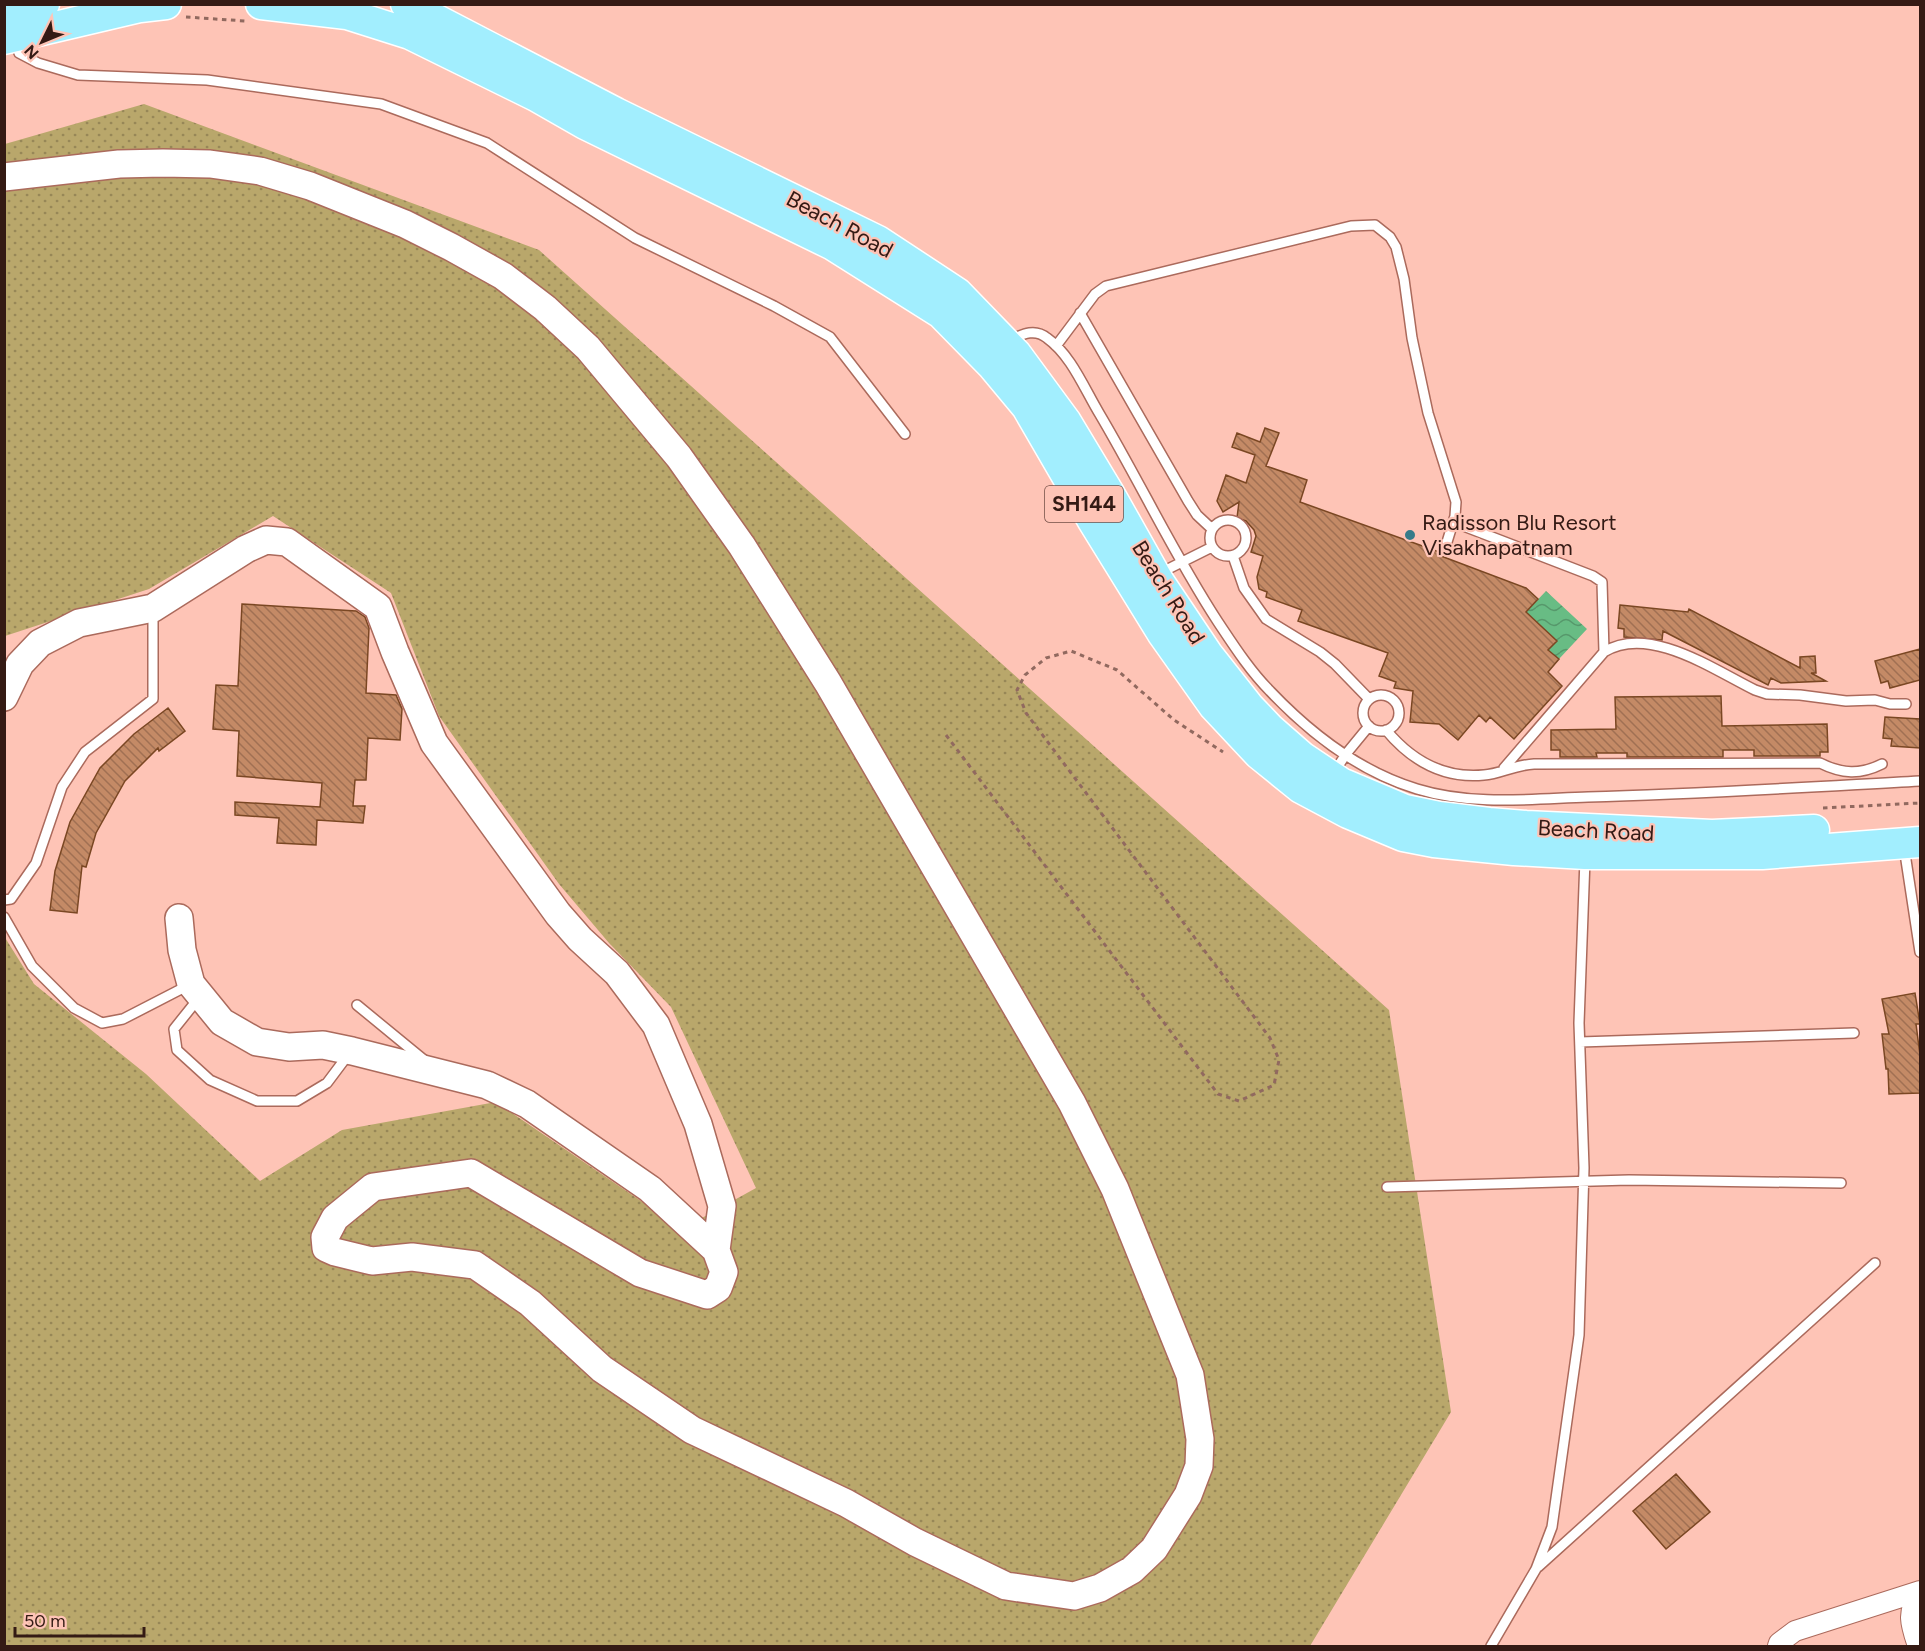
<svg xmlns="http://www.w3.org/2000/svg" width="1925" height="1651" font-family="Figtree,sans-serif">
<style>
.grass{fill:url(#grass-dots)}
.water{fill:url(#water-waves)}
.building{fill:url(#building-back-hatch);stroke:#7a4723;stroke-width:1.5}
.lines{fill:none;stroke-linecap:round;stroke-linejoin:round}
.lane-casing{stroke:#ab6a5c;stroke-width:12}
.street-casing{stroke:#ab6a5c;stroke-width:22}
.secondary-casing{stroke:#ab6a5c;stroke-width:30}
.primary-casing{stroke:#fff;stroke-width:33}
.path{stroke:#91695f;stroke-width:3;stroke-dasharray:4.5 4.5;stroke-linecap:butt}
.lane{stroke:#fff;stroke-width:9}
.street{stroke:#fff;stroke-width:20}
.secondary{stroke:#fff;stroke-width:27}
.primary{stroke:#a2eefe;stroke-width:30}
.poi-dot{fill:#367b89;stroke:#fec4b6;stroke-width:2}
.labels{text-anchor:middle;stroke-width:4.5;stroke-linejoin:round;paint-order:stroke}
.shield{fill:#fec4b6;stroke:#714d45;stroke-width:1.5}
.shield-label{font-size:21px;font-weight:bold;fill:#341a14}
.street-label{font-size:22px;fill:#341a14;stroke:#fec4b6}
.poi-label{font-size:22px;fill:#341a14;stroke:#fec4b6;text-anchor:start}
</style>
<defs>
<pattern id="grass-dots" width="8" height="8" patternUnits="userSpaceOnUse" patternTransform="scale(1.5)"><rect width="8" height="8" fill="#b9a76b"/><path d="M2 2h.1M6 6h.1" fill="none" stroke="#978757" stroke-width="1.8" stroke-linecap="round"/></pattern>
<pattern id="water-waves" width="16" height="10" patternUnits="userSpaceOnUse" patternTransform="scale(1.5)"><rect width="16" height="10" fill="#68bc84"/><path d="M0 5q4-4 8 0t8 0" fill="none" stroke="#56986b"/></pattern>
<pattern id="building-back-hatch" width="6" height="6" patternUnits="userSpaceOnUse" patternTransform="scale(1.5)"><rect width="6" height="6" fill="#c48a66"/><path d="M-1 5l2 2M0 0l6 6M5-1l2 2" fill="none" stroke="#a07053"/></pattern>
</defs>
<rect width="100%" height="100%" fill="#fec4b6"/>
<path class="grass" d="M144 104 539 250 1389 1010 1451 1412 1310 1646H5L4 936 34 984 146 1074 260 1181 342 1130 496 1102 682 1229 756 1188 671 1007 609 943 559 884 439 716 391 593 273 516 149 589 5 636V144Z"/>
<path class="water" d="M1546 591 1587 629 1559 659 1548 650 1556 640 1526 612Z"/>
<path class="building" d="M1265 428 1279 433 1266 466 1307 480 1300 502 1442 553 1441 556 1526 588 1538 599 1526 612 1557 641 1548 650 1559 659 1548 672 1562 686 1514 739 1490 717 1486 722 1479 715 1458 740 1439 724 1410 722 1413 691 1394 688 1396 682 1379 676 1388 653 1298 621 1302 610 1266 597 1267 592 1259 589 1257 577 1263 556 1251 552 1256 536 1254 530 1246 521 1237 518 1239 502 1223 512 1217 501 1226 475 1246 483 1255 455 1232 447 1237 433 1260 442Z
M242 604 356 611 365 617 369 628 366 693 396 695 402 709 400 740 368 738 366 780H355L353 806H365L363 823 317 820 316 845 277 843 279 818 235 815V802L320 807 322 783 237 776 239 731 213 729 216 685 238 686Z
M1620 605 1688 612 1689 609 1800 668V657L1815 656 1816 673H1811L1826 681 1781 683 1771 678 1768 685 1663 631 1662 640 1624 637V629L1618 628Z
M1920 649V680L1890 688 1888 681 1881 683 1875 661Z
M1721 696 1722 726 1827 724 1828 752H1820V756H1754V750H1723V757H1627V753H1596L1597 757H1560V750H1551V730L1616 729 1615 697Z
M168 708 185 731 159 751 158 748 125 781 96 833 86 867 82 866 77 913 50 910 55 871 70 822 100 768 134 734Z
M1885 717 1920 719V748L1891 746 1892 739 1883 738Z
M1915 993 1920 1024H1916L1920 1055V1093L1889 1094 1888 1069H1886L1882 1034H1889L1882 999Z
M1676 1474 1710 1512 1666 1549 1633 1511Z"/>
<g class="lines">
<g class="lane-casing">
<path id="lane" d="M16 42 19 53 38 63 78 75 207 80 381 104 487 143 635 238 774 306 830 337 905 434
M1080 313 1188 501 1197 515 1212 529
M1010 340C1023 334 1035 328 1047 338 1071 355 1084 388 1099 413 1140 482 1174 555 1218 622 1234 646 1250 671 1270 691 1310 733 1361 772 1417 789 1472 806 1531 799 1588 797 1699 794 1810 787 1920 781
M1056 346 1095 294 1106 286 1351 226 1375 225 1390 237 1396 247 1404 279 1412 338 1428 413 1456 502 1455 516 1447 542
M1210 538a18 18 0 1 1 36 0a18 18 0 1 1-36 0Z
M1453 522 1593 576 1602 582 1604 652
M1233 556 1244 588 1266 619 1320 652 1335 664 1369 699
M1160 573 1212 547
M1363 713a18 18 0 1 1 36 0a18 18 0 1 1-36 0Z
M1386 730C1411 760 1443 779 1484 775 1500 774 1514 765 1534 764L1820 763C1842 774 1860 775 1882 764
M1504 768 1604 652C1649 624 1714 670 1755 690L1767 694 1800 695 1846 701 1875 700 1890 704H1906
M1333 774 1346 754 1369 726
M1904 847 1920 952
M4 900 11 899 36 863 62 787 85 752 153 699V612
M4 917 32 966 74 1008 102 1023 123 1019 189 985
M198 999 174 1029 177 1050 210 1080 257 1101H297L327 1083 348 1055
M357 1005 424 1060
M1580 1042 1854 1033
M1387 1187 1629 1180 1841 1183
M1538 1567 1875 1263
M1491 1646 1536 1569 1552 1527 1579 1335 1584 1168 1579 1023 1585 859"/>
</g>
<g class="street-casing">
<path id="street" d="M1778 1646 1779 1643 1795 1631 1920 1591
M1918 1646C1912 1628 1905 1611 1920 1596"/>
</g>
<g class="secondary-casing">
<path id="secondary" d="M4 177 119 164 163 163 210 164 260 171 310 186 405 224 451 247 503 276 545 308 588 348 679 457 742 546 828 683 1072 1103 1115 1189 1190 1375 1200 1439 1199 1466 1188 1495 1154 1549 1132 1570 1100 1588 1074 1596 1006 1586 915 1542 846 1503 692 1430 602 1369 530 1303 475 1265 412 1257 372 1261 335 1252 326 1248 325 1237 335 1218 373 1187 471 1173 640 1273 707 1295 718 1288 724 1272 716 1250 650 1189 527 1104 487 1085 352 1051 323 1045 289 1047 257 1042 222 1022 191 984 182 950 179 918
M4 697 20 664 40 643 79 623 153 608 246 549 266 540 287 542 378 607 395 652 434 743 558 914 580 939 617 973 656 1025 698 1124 722 1206 716 1250"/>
</g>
<g class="primary-casing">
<path id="primary" d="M261 4 347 14 410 34 536 96 585 124 833 245 941 313 992 365 1027 407 1092 519 1163 634 1214 706 1259 754 1301 788 1348 813 1403 836 1434 842 1514 850 1585 854H1762L1920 842
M406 4 616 113 878 241 957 293 1016 354 1066 422 1110 495 1159 582 1208 655 1249 707 1270 729 1302 757 1341 783 1405 810 1439 817 1489 823 1526 826 1712 835 1814 830
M4 14 44 4
M4 39 140 7 166 4"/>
</g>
<path class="path" d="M186 17 245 21
M946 735 1218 1094 1239 1101 1274 1085 1279 1060 1270 1038 1026 713 1017 690 1025 675 1046 658 1071 651 1117 670 1174 720 1223 752
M1823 808 1920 803"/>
<use href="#lane" class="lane"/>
<use href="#street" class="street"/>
<use href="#secondary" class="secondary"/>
<use href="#primary" class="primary"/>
</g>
<circle class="poi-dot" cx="1410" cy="535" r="6"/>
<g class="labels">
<rect class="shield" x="1045" y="486" width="78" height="36" rx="4.5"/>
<g class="shield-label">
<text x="1084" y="511">SH144</text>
</g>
<g class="street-label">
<text transform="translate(840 224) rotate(28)" y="8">Beach Road</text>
<text transform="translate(1169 592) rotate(58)" y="8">Beach Road</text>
<text transform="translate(1596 830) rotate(3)" y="8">Beach Road</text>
</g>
<g class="poi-label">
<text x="1422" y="530">Radisson Blu Resort<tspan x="1422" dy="25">Visakhapatnam</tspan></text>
</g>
</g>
<rect width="1925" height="1651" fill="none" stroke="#341a14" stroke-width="12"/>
<g transform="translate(42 42) rotate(227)" stroke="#fec4b6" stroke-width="4.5" paint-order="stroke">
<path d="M0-4.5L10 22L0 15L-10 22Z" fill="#341a14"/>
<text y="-9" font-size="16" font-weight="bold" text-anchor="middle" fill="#341a14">N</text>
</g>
<path d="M15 1627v9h129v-9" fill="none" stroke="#341a14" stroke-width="3"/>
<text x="24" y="1627" font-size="18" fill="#341a14" stroke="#fec4b6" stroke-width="4.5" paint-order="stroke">50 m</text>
</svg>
